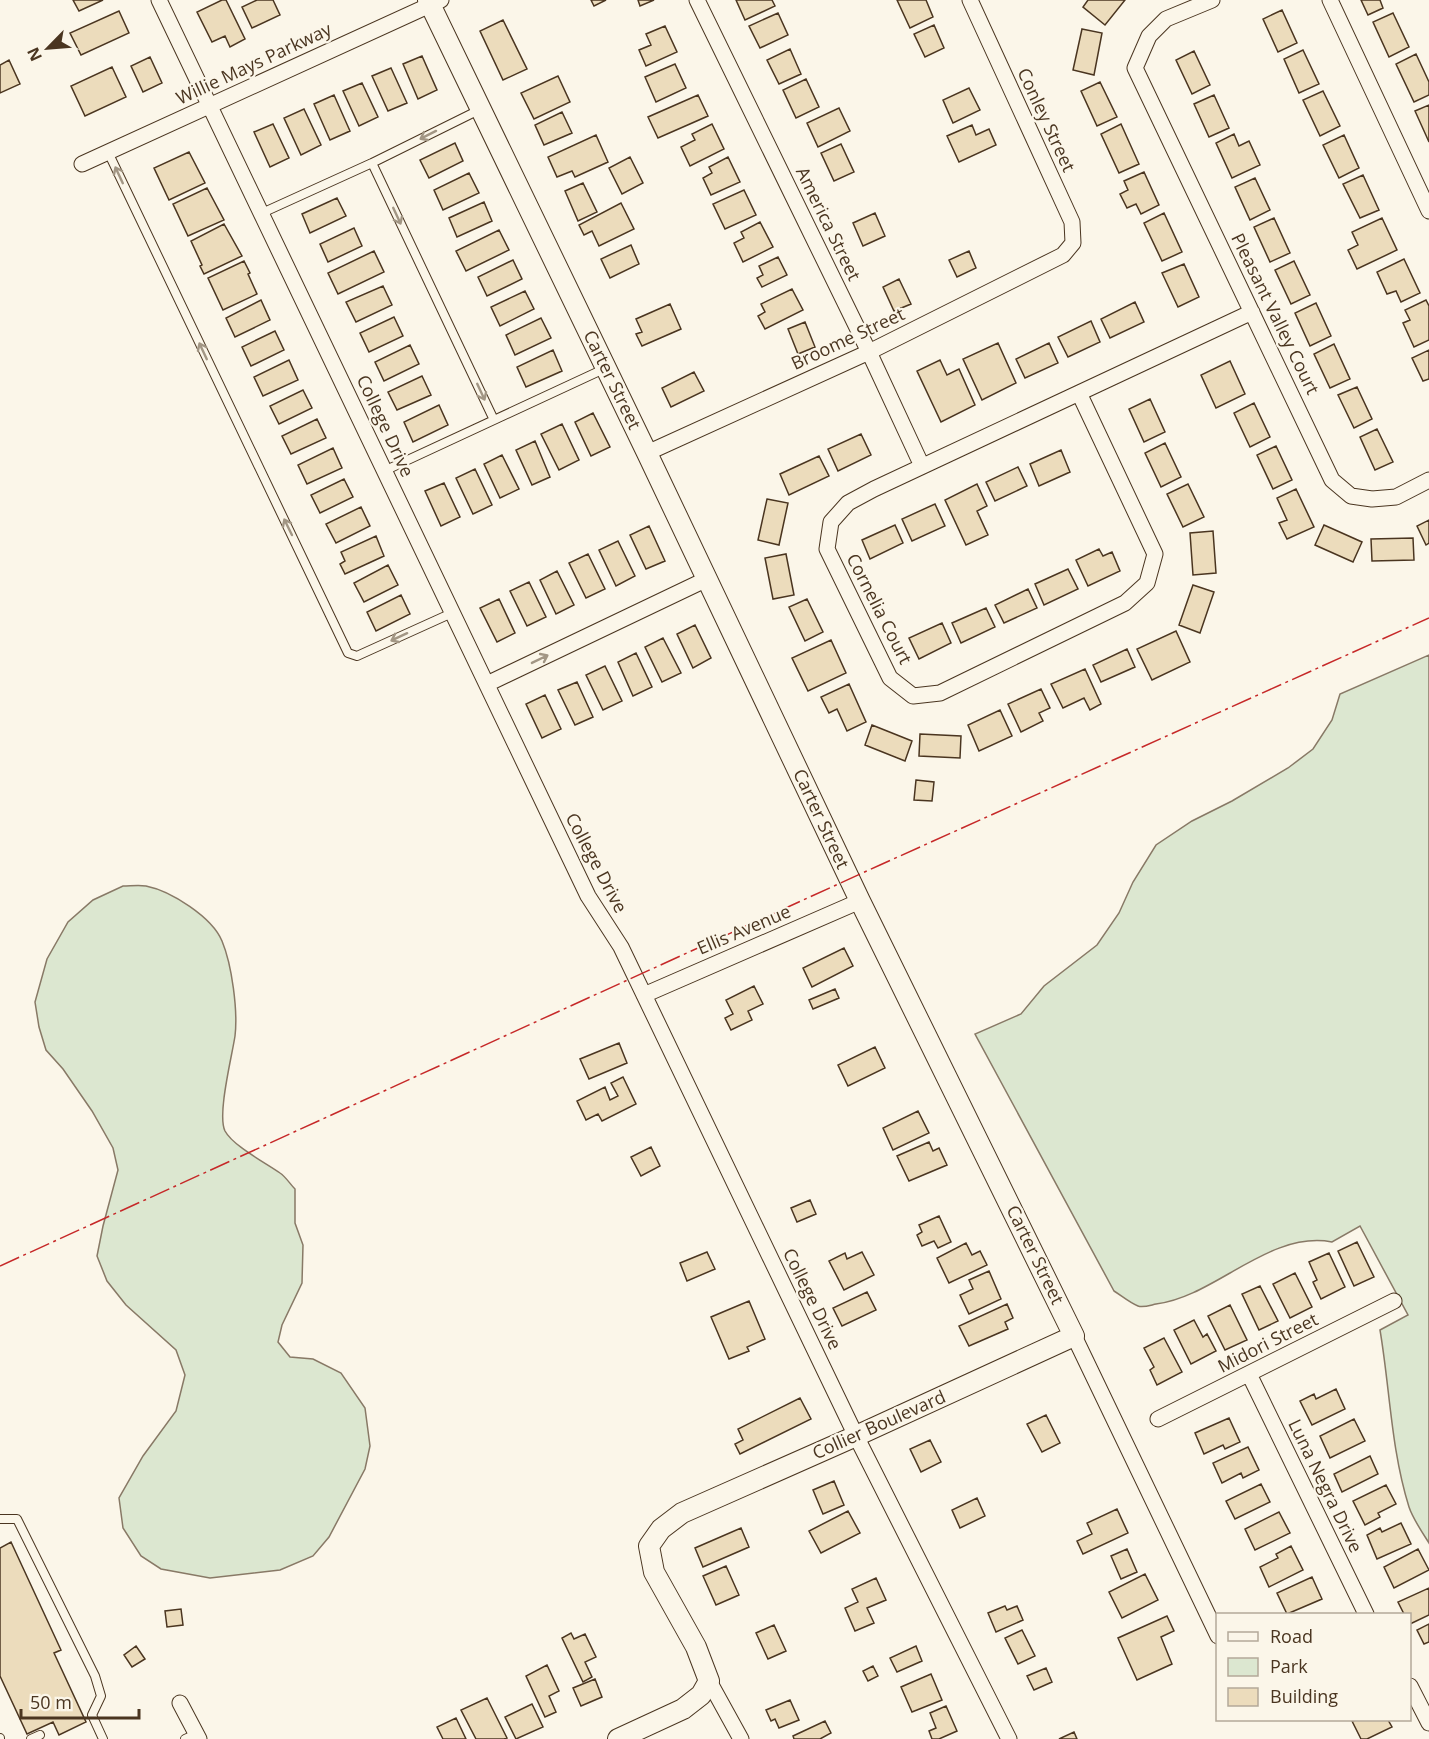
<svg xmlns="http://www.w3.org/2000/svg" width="1429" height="1739" font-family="'Open Sans',sans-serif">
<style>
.green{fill:#dce7d0;stroke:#887966;stroke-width:1.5}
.building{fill:#ecdcbc;stroke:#4a3520;stroke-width:1.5}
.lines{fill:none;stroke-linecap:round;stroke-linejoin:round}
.lane-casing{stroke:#4a3520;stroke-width:10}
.street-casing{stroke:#4a3520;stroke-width:17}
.secondary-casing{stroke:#4a3520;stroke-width:22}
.lane{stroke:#fbf6e9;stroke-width:8}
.street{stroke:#fbf6e9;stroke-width:15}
.secondary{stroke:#fbf6e9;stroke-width:20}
.power{stroke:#c62828;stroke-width:1.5;stroke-dasharray:21 4.5 3 4.5;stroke-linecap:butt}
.oneway{stroke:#a29684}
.labels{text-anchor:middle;stroke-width:4.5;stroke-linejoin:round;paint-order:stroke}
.street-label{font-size:18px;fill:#4a3520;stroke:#fbf6e9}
</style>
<rect width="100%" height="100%" fill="#fbf6e9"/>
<path class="green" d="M1429 655V1543C1422 1532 1413 1519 1409 1507 1391 1450 1390 1389 1380 1330L1408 1315 1360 1226 1332 1242C1269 1230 1215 1297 1156 1304 1151 1305 1143 1308 1138 1306 1130 1303 1122 1296 1114 1291L975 1034 1021 1014 1044 986 1097 945 1119 913 1133 882 1156 845 1192 821 1232 801 1288 768 1313 749 1332 720 1340 694Z
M123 886C130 886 139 885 146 886 171 891 212 917 222 941 232 965 238 1011 235 1036 232 1056 217 1115 225 1131 233 1146 266 1163 280 1173 286 1177 290 1184 295 1189V1223L303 1245 302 1283 282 1325 278 1342 290 1357 313 1359 341 1373 365 1408 370 1446 365 1469 329 1537 313 1556 280 1570 210 1578 161 1569 141 1556 123 1528 119 1498 143 1456 176 1411 185 1375 176 1350 126 1305 107 1281 97 1256 103 1226 118 1170 113 1148 92 1111 63 1069 46 1050 39 1027 35 1002 47 959 68 922 93 900Z"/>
<path class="building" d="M73 0H103L79 11Z
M222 0H226L245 39 230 47 225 36 212 42 197 12Z
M257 0H273L280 15 252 28 242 7Z
M591 0H606L594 6Z
M638 0H654L640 6Z
M736 0H772L775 6 745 20Z
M897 0H926L933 17 910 28Z
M1088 0H1125L1105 25 1083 7Z
M1361 0H1380L1383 8 1368 15Z
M1282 10 1297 43 1278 52 1263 19Z
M119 11 129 33 81 55 70 33Z
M778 13 788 35 760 48 749 26Z
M1393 13 1409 47 1389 57 1373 22Z
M503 20 527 69 503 80 480 31Z
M934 25 944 48 925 57 914 34Z
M665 26 677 52 646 66 639 50 651 45 646 34Z
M1082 29 1102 33 1094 75 1073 70Z
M790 49 801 74 779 84 767 60Z
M1303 50 1319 84 1299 93 1284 59Z
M1194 51 1210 85 1192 94 1176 60Z
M1416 54 1429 82V95L1414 102 1396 64Z
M422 56 437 90 418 99 403 64Z
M150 57 162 83 143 92 131 66Z
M9 60 20 84 0 93V65Z
M675 64 686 88 656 102 645 77Z
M112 67 126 97 85 116 71 86Z
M391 68 407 103 388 111 372 76Z
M558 76 570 102 534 119 521 93Z
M806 79 819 107 796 118 783 90Z
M1100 82 1117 117 1097 126 1081 91Z
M362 83 378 117 359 126 343 91Z
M969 88 980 110 953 123 943 100Z
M1323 91 1340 126 1320 136 1303 100Z
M334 95 350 131 330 140 314 104Z
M698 95 708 116 658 138 648 117Z
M1214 95 1229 128 1209 137 1194 104Z
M1429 105V142L1415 111Z
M839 108 850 131 818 147 807 123Z
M304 109 321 145 301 155 284 118Z
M562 112 572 133 544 145 535 125Z
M273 124 289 158 270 167 254 132Z
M712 124 724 149 690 166 681 147 695 140 692 134Z
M1121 124 1139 164 1119 173 1101 134Z
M972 125 976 135 989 129 996 145 959 162 947 136Z
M1234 134 1239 146 1249 141 1260 165 1232 178 1216 143Z
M596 135 608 162 575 177 572 171 557 177 548 157Z
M1344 135 1359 168 1339 178 1323 145Z
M455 143 463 161 429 178 420 160Z
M841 144 854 172 834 181 821 153Z
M189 152 205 183 169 200 154 168Z
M630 157 643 183 622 194 609 168Z
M728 157 740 182 711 195 703 178 712 173 709 167Z
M1144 172 1159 205 1141 214 1136 204 1127 208 1120 194 1128 190 1124 181Z
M469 173 479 193 443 210 434 190Z
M1363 175 1379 210 1360 218 1343 184Z
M1255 178 1270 210 1250 220 1235 187Z
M583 183 597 212 578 221 565 191Z
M207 188 224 220 188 236 173 204Z
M744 190 756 215 725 229 713 204Z
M337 198 346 216 310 233 302 214Z
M484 202 492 221 457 237 449 218Z
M621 203 634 229 599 246 592 231 584 235 579 225Z
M875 213 885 236 863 246 853 223Z
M1164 213 1182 252 1162 261 1144 223Z
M1274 218 1290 253 1270 262 1254 227Z
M1382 218 1397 250 1357 269 1348 250 1358 245 1352 232Z
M760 222 773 247 743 262 734 243 744 238 741 232Z
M224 224 242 256 204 274 200 266 202 265 191 241Z
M354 228 362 246 328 262 320 244Z
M499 230 509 250 466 271 456 251Z
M631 245 639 264 610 278 601 259Z
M374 251 384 272 338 294 328 273Z
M969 251 976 268 957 277 949 260Z
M778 257 787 275 762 287 757 278 763 275 759 266Z
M1404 259 1420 293 1401 302 1396 291 1387 294 1377 272Z
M513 260 522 279 487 296 478 277Z
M244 261 250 273 248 274 257 294 223 310 208 278Z
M1294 261 1310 295 1291 304 1275 270Z
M1184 264 1199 297 1178 307 1162 273Z
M899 279 911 304 894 311 883 287Z
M383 286 392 305 356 322 346 302Z
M792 289 803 310 765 329 758 316 765 312 761 304Z
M525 291 534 309 500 326 491 307Z
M261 300 270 320 235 337 226 318Z
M1426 300 1429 306V340L1414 347 1403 323 1410 320 1405 310Z
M1135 302 1144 322 1110 338 1101 319Z
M1316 303 1331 336 1310 346 1295 313Z
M670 304 681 329 642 346 636 334 642 332 636 319Z
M394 317 403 336 369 352 360 333Z
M541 318 551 338 515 355 506 335Z
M1091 321 1100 342 1068 357 1058 337Z
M805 322 815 347 798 354 788 329Z
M275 331 284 350 251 366 242 347Z
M998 343 1016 383 982 400 963 359Z
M1049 343 1058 363 1025 378 1016 359Z
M1334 344 1350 379 1330 388 1314 354Z
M410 345 419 364 384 381 375 362Z
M553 350 562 371 526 387 517 367Z
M1429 350V379L1423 381 1412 358Z
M289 360 298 380 263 396 254 377Z
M940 360 947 375 959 369 975 405 941 422 917 371Z
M1230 361 1245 394 1216 408 1201 375Z
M694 372 704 391 671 407 662 388Z
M422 376 431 395 397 410 388 392Z
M1357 387 1372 419 1354 428 1338 395Z
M303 390 312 408 279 424 270 406Z
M1150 399 1165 432 1144 442 1129 409Z
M1254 403 1270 437 1250 447 1234 413Z
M439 405 448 425 413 442 404 422Z
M593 413 610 447 591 456 575 422Z
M317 419 326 438 291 454 282 436Z
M562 424 579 460 559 470 541 434Z
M1377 429 1393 462 1375 470 1360 437Z
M861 434 871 455 838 471 828 449Z
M535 441 550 477 532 485 516 450Z
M1165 443 1181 477 1161 487 1145 453Z
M1276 446 1292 480 1273 489 1257 455Z
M333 448 342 468 307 484 298 465Z
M1061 450 1070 472 1039 486 1030 464Z
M502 455 519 489 500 498 484 464Z
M819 456 829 476 789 495 780 474Z
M1018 467 1027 486 995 501 986 482Z
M475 469 492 505 473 514 456 478Z
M344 479 353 497 320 513 311 495Z
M444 483 460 517 441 526 425 491Z
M977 484 987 506 977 511 988 535 966 545 945 500Z
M1188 484 1204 517 1183 527 1167 494Z
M1296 489 1314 527 1287 539 1279 523 1287 520 1277 498Z
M767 499 788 503 779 545 758 540Z
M935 504 945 526 912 541 902 519Z
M361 507 370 526 336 543 326 524Z
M1429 520V543L1426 545 1417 526Z
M895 525 903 543 870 559 862 540Z
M1324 525 1362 542 1353 562 1315 545Z
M649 526 665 561 646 569 630 535Z
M1213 531 1216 573 1193 575 1190 533Z
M376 536 384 556 345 574 340 564 345 561 341 552Z
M1413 538 1414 560 1372 561 1371 539Z
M618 541 635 576 616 586 599 550Z
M1099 549 1103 556 1112 552 1120 571 1088 586 1076 560Z
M588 554 605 589 586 598 569 563Z
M786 554 794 595 773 599 765 558Z
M388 565 398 585 364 602 354 583Z
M1068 569 1078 589 1044 605 1035 584Z
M557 571 574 605 556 614 540 580Z
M529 582 546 617 527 626 510 591Z
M1193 585 1214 592 1200 633 1179 625Z
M1028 589 1037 608 1004 623 995 605Z
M401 595 410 614 376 631 367 612Z
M499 599 515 633 497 642 480 608Z
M807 599 823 632 805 641 789 607Z
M986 608 995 627 961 643 952 623Z
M942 623 951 643 919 659 909 638Z
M695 625 711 658 693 668 677 634Z
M1176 631 1190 662 1152 680 1137 649Z
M663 638 681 673 662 682 645 647Z
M831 640 846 673 808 691 792 658Z
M1127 649 1135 667 1101 682 1093 665Z
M636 653 652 687 633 696 618 662Z
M605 666 622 701 603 710 586 675Z
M1085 669 1101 704 1090 710 1084 698 1063 708 1051 684Z
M577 682 593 717 575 725 558 690Z
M849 684 866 722 847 731 837 709 829 713 821 697Z
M1041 689 1050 708 1039 713 1043 721 1021 732 1008 704Z
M545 695 561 729 542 738 526 704Z
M1000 710 1012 736 979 751 968 725Z
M872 725 912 741 905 761 865 745Z
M920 734 961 736 960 758 919 756Z
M916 780 934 782 932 801 914 800Z
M844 948 853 966 812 987 803 968Z
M754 986 763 1004 748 1011 752 1020 731 1030 725 1018 733 1014 726 1000Z
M835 989 839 998 813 1009 809 1000Z
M619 1043 627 1063 589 1079 580 1059Z
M875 1047 885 1068 848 1086 838 1065Z
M623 1077 636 1104 602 1121 598 1114 586 1120 577 1101 605 1087 610 1100 618 1096 611 1083Z
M918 1111 929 1133 893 1150 883 1128Z
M929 1142 933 1151 939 1148 947 1165 909 1181 897 1156Z
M651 1147 660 1166 641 1176 631 1157Z
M810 1200 816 1214 797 1222 791 1208Z
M939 1216 951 1242 938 1248 934 1241 922 1246 917 1235 922 1232 919 1225Z
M1357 1242 1374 1277 1354 1286 1338 1251Z
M966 1243 972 1255 980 1251 987 1265 949 1283 937 1258Z
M707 1252 715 1269 687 1281 680 1263Z
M862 1252 874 1275 844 1290 829 1261 845 1253 847 1259Z
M1329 1253 1345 1287 1321 1299 1313 1282 1317 1280 1309 1262Z
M989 1271 1001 1299 969 1314 960 1295 973 1289 969 1280Z
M1295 1273 1312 1307 1290 1318 1273 1284Z
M1260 1286 1278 1321 1259 1330 1242 1294Z
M867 1292 876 1310 842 1326 833 1308Z
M749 1301 765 1339 747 1347 749 1351 729 1359 711 1317Z
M1007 1304 1013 1318 1005 1322 1008 1329 969 1346 959 1326Z
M1230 1305 1247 1340 1225 1350 1208 1316Z
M1194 1320 1203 1337 1207 1334 1216 1351 1191 1364 1174 1330Z
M1164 1338 1182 1372 1157 1385 1150 1370 1154 1367 1144 1348Z
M1336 1389 1345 1409 1312 1425 1300 1401 1314 1394 1316 1399Z
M800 1398 811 1419 740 1454 735 1444 743 1440 738 1429Z
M1046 1415 1060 1443 1042 1452 1027 1424Z
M1229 1418 1240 1442 1225 1449 1223 1445 1204 1454 1195 1433Z
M1354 1419 1365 1441 1330 1458 1320 1436Z
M930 1440 941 1462 921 1472 910 1449Z
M1248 1447 1259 1470 1243 1478 1241 1473 1222 1483 1213 1463Z
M1370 1456 1378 1474 1342 1492 1334 1474Z
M834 1481 844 1505 823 1514 813 1490Z
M1261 1484 1270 1502 1235 1519 1226 1501Z
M1386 1485 1396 1504 1378 1513 1380 1517 1365 1525 1353 1501Z
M977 1498 985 1516 960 1528 952 1510Z
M1117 1509 1128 1533 1083 1554 1077 1541 1092 1534 1087 1523Z
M848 1511 860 1533 821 1553 809 1531Z
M1279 1512 1290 1533 1255 1550 1245 1529Z
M1401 1523 1411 1544 1377 1559 1367 1535 1380 1528 1382 1532Z
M741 1528 749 1547 703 1567 695 1548Z
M11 1542 61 1650 54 1653 86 1722 59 1735 53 1722 27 1734 0 1676V1548Z
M1291 1546 1303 1570 1269 1587 1260 1567 1278 1558 1276 1554Z
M1127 1549 1137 1572 1121 1579 1111 1556Z
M1418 1549 1429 1570 1394 1588 1384 1567Z
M726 1566 739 1595 716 1605 703 1576Z
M1145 1574 1158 1600 1122 1618 1109 1592Z
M1312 1577 1322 1599 1287 1614 1277 1593Z
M876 1578 886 1600 867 1608 874 1623 855 1631 845 1608 858 1602 852 1589Z
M1429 1588V1615L1410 1624V1614H1404L1398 1602Z
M1005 1606 1007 1610 1017 1606 1023 1620 996 1632 988 1613Z
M181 1609 183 1625 167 1627 165 1611Z
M1167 1616 1174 1631 1161 1637 1172 1664 1137 1680 1118 1638Z
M1429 1624V1642L1424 1644 1417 1630Z
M774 1625 786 1651 768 1659 756 1633Z
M1022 1630 1035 1656 1018 1664 1005 1638Z
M571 1633 574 1639 585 1634 596 1657 585 1662 592 1677 583 1682 562 1638Z
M136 1646 145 1659 132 1667 124 1655Z
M916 1646 922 1661 897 1672 890 1658Z
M547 1665 559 1691 549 1696 556 1712 545 1717 526 1676Z
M873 1666 878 1676 868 1681 863 1671Z
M1046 1668 1052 1682 1034 1690 1027 1676Z
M931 1674 942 1700 912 1712 901 1687Z
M595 1679 602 1697 581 1706 573 1688Z
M487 1698 507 1738 504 1739H476L461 1710Z
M790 1700 799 1720 779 1728 775 1719 771 1721 766 1710Z
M532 1704 543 1727 516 1739 505 1717Z
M946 1706 957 1731 939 1739H932L929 1731 936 1728 930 1713Z
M456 1718 466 1739H443L437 1727Z
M1356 1720H1388L1392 1727 1367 1739H1361L1352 1721Z
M825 1721 831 1733 820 1739H794L793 1736Z
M1074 1732 1077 1739H1059Z"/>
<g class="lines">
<g class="lane-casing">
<path id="lane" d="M108 152 348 653 357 656 452 613
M372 163 494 420
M262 213 372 163 479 110
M384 471 606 368
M0 1519H17L95 1676 101 1696 92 1715 103 1739
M0 1738V1739
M31 1739 40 1735
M185 1739 196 1734"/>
</g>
<g class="street-casing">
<path id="street" d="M159 0 588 896 621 947 856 1436 1009 1739
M697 0 869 352 922 466
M1212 0 1166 19 1149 36 1135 68 1332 480 1351 496 1372 499 1396 497 1429 480
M1330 0 1429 211
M82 164 441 0
M1079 393 1155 554 1147 583 1125 603 940 693 913 696 890 678 827 549 831 522 848 503 874 489 1252 312
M647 453 869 352 1063 255 1073 243 1072 222 970 0
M487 684 707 579
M644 995 860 901
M1074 1336 1218 1636
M1249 1374 1366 1614
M1158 1419 1394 1301
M709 1681 741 1739
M1410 1686 1429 1723
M180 1703 199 1739"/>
</g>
<g class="secondary-casing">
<path id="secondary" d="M428 0 647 453 860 901 1074 1336 856 1436 682 1513 661 1529 649 1546 654 1572 696 1647 709 1681 701 1695 683 1709 618 1739"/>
</g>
<use href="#lane" class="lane"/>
<use href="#street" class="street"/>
<use href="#secondary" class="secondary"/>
<path class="power" d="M0 1266 880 865 1429 618"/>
</g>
<defs><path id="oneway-shaft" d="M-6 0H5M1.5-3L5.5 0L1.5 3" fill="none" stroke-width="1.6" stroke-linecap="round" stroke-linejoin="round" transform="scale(1.5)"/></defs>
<g class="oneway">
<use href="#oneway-shaft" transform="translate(428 135) rotate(153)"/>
<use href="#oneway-shaft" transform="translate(119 175) rotate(-115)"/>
<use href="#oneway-shaft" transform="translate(397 216) rotate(65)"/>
<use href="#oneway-shaft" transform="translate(203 351) rotate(-115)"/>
<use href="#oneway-shaft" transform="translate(481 392) rotate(65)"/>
<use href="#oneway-shaft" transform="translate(288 527) rotate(-116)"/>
<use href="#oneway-shaft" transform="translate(399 637) rotate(155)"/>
<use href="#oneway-shaft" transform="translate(540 659) rotate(-26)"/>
</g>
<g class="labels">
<g class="street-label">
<text transform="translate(254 64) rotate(-25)" y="6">Willie Mays Parkway</text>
<text transform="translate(1046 120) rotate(65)" y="6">Conley Street</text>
<text transform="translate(828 224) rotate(64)" y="6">America Street</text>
<text transform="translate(1275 314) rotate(64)" y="6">Pleasant Valley Court</text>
<text transform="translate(848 339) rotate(-25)" y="6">Broome Street</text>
<text transform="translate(612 380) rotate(64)" y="6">Carter Street</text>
<text transform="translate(385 426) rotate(65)" y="6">College Drive</text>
<text transform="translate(879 609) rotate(63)" y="6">Cornelia Court</text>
<text transform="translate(821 819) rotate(65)" y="6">Carter Street</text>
<text transform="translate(596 863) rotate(62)" y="6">College Drive</text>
<text transform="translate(744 930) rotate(-23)" y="6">Ellis Avenue</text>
<text transform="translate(1035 1255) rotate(64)" y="6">Carter Street</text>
<text transform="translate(812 1299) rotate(64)" y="6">College Drive</text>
<text transform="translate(1268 1343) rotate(-27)" y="6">Midori Street</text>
<text transform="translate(879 1425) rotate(-24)" y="6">Collier Boulevard</text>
<text transform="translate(1325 1486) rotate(64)" y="6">Luna Negra Drive</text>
</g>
</g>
<rect x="1216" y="1613" width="195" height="108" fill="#fbf6e9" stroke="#b4a999" stroke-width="1.5"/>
<rect x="1228" y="1632" width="30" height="9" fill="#fbf6e9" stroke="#b4a999" stroke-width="1.5"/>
<text x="1270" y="1643" font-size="18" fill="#4a3520">Road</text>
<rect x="1228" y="1658" width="30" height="18" fill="#dce7d0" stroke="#b4a999" stroke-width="1.5"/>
<text x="1270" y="1673" font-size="18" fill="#4a3520">Park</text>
<rect x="1228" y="1688" width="30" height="18" fill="#ecdcbc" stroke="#b4a999" stroke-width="1.5"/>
<text x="1270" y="1703" font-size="18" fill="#4a3520">Building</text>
<g transform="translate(48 48) rotate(245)" stroke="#fbf6e9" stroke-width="4.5" paint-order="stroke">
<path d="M0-4.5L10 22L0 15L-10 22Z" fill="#4a3520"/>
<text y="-9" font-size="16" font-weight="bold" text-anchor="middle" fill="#4a3520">N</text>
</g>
<path d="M21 1709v9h118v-9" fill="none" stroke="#4a3520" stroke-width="3"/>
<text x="30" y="1709" font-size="18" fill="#4a3520" stroke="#fbf6e9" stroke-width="4.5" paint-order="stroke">50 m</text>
</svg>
